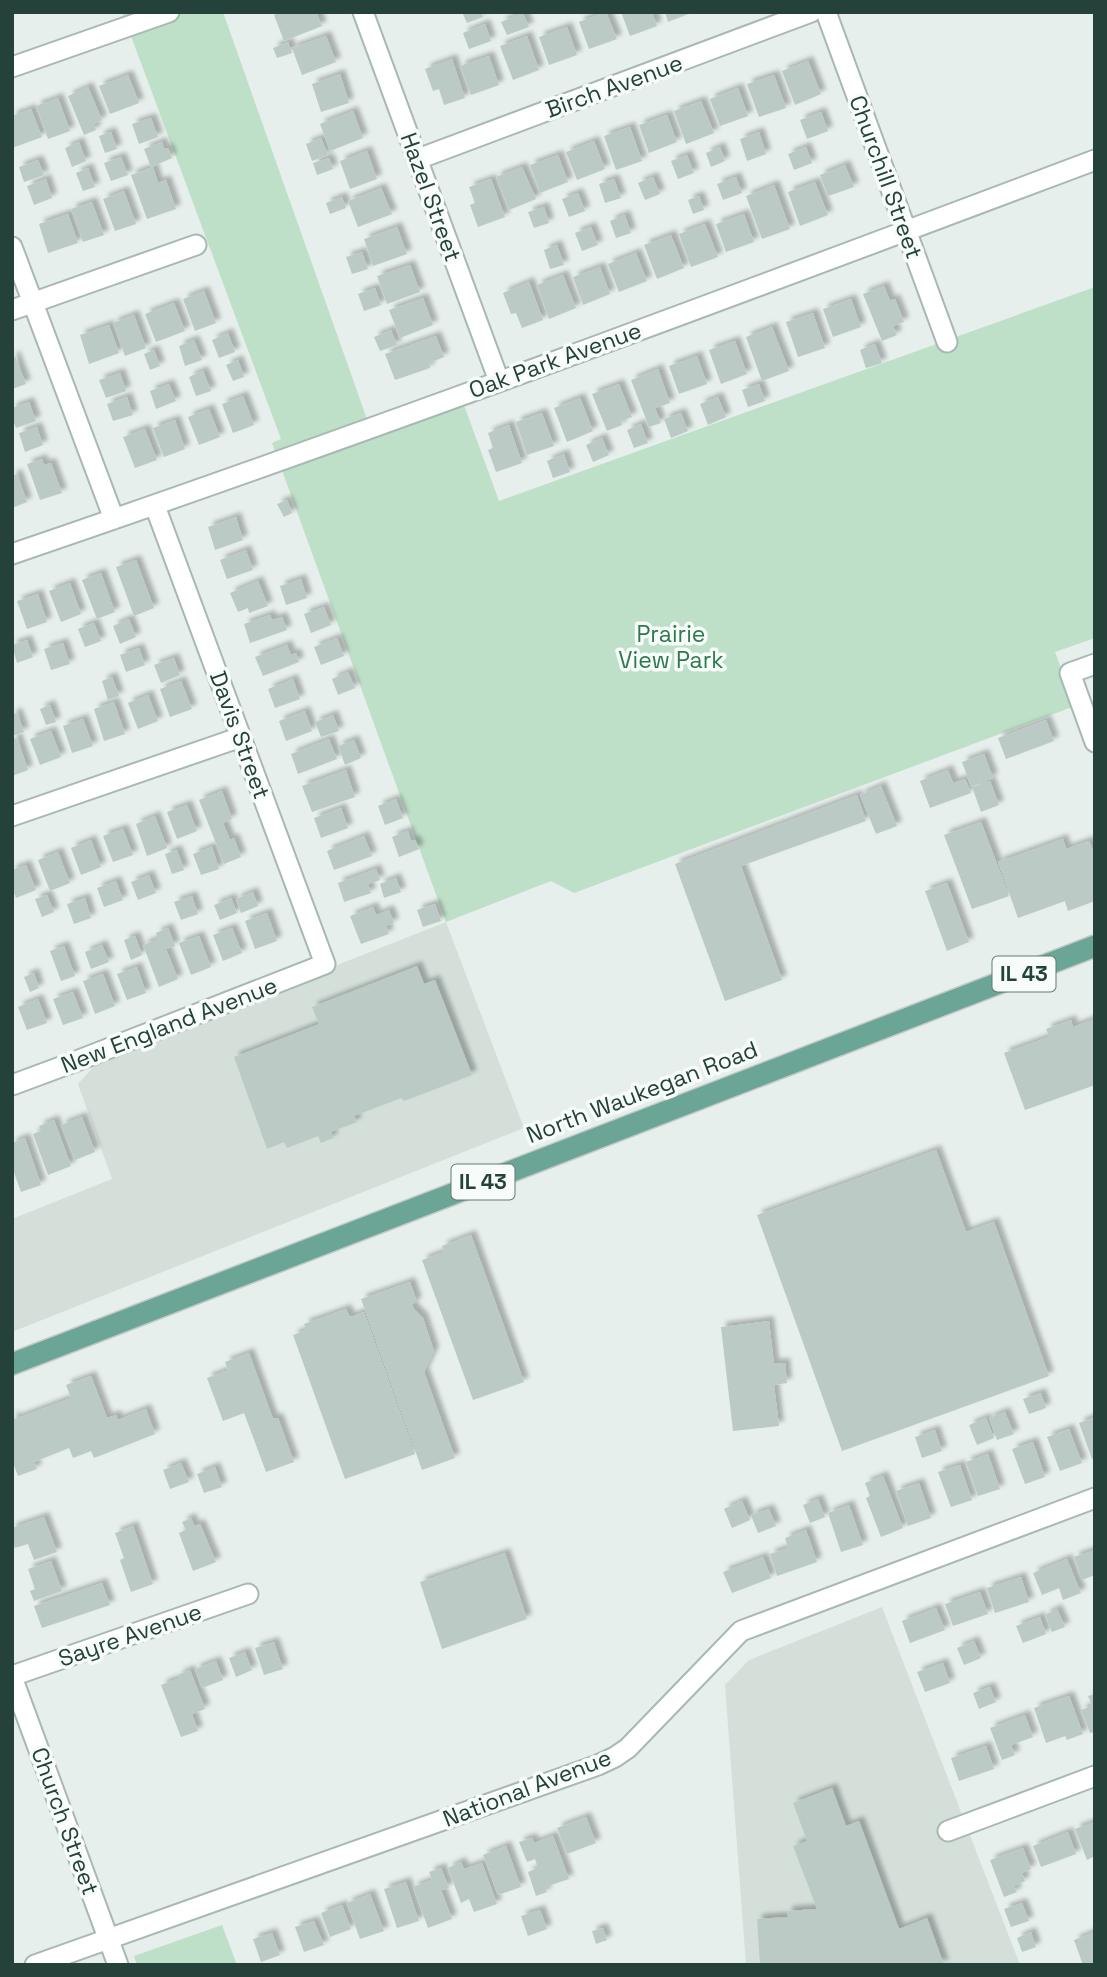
<svg xmlns="http://www.w3.org/2000/svg" width="1107" height="1977" font-family="'Space Grotesk',sans-serif">
<style>
.built{fill:#d4dfda}
.green{fill:#bfe0c8}
.building{fill:#bbcac4;filter:url(#shadow)}
.lines{fill:none;stroke-linecap:round;stroke-linejoin:round}
.minor-casing{stroke:#a8b8b2;stroke-width:23}
.primary-casing{stroke:#c2cac8;stroke-width:24}
.minor{stroke:#fff;stroke-width:19}
.primary{stroke:#6aa596;stroke-width:21}
.labels{text-anchor:middle;stroke-width:7;stroke-linejoin:round;paint-order:stroke}
.shield{fill:#f7fbf9;stroke:#637a73;stroke-width:2}
.shield-label{font-size:21px;font-weight:bold;fill:#24423a}
.street-label{font-size:23px;fill:#24423a;stroke:#f7fbf9}
.park-label{font-size:23px;fill:#2d7a4b;stroke:#f7fbf9}
</style>
<defs>
<filter id="shadow"><feDropShadow dx="5" dy="-5" stdDeviation="2" flood-color="#0004"/></filter>
</defs>
<rect width="100%" height="100%" fill="#e6efeb"/>
<path class="built" d="M446 922 524 1128 12 1332V1219L112 1179 78 1084 100 1059Z
M882 1607 1020 1965H746L725 1685 749 1660Z"/>
<path class="green" d="M122 12H223L374 439 464 405 499 501 1095 287V638L1055 652 1075 706 574 893 551 881 446 922 272 443 281 439Z
M222 1925 237 1965H137L134 1956Z"/>
<path class="building" d="M280 12H316L322 26 284 41 274 15Z
M462 12H481L483 17 467 23Z
M606 12 617 39 589 49 579 22Z
M621 12H652L657 26 630 36Z
M665 12H693L668 22Z
M523 13 529 27 507 35 501 22Z
M485 24 491 41 469 49 463 33Z
M567 27 577 55 549 65 539 37Z
M326 36 336 62 302 75 292 48Z
M527 36 539 70 513 80 500 46Z
M288 42 292 53 277 58 273 48Z
M489 56 499 85 471 95 460 66Z
M452 59 465 98 444 105 439 89 433 91 425 69Z
M808 61 821 94 795 105 782 71Z
M340 74 349 103 321 112 312 84Z
M128 75 139 103 110 114 99 86Z
M774 75 786 108 759 117 747 84Z
M88 87 102 120 94 124 96 130 84 135 68 96Z
M738 88 748 116 720 126 710 99Z
M58 98 70 131 48 139 36 106Z
M701 101 714 133 686 144 674 111Z
M31 109 42 137 12 148V116Z
M353 111 363 138 330 151 320 124Z
M821 112 828 131 807 139 800 120Z
M667 115 677 142 649 153 639 125Z
M151 118 158 137 139 144 132 124Z
M630 127 642 161 616 170 604 136Z
M111 132 117 149 105 153 99 136Z
M759 132 766 154 747 161 740 139Z
M321 138 328 155 312 161 306 144Z
M594 141 605 169 577 180 566 152Z
M79 142 86 161 72 167 65 148Z
M162 142 164 149 168 148 172 158 151 167 144 149Z
M720 147 725 161 711 167 706 153Z
M806 147 812 163 794 170 788 154Z
M367 151 377 179 350 189 340 161Z
M558 155 568 182 540 193 530 165Z
M687 155 694 173 678 179 671 161Z
M121 157 128 175 111 181 104 163Z
M329 158 333 169 317 175 313 163Z
M38 160 44 175 24 182 19 167Z
M845 165 854 187 828 196 820 175Z
M153 167 158 183 166 180 176 209 147 219 131 175Z
M522 167 536 199 509 210 496 177Z
M88 168 95 187 83 191 76 173Z
M653 177 660 194 645 200 638 183Z
M736 177 742 193 723 200 717 184Z
M46 179 52 198 34 205 27 186Z
M491 179 505 217 478 227 470 205 475 203 469 187Z
M614 179 621 198 605 203 599 184Z
M815 182 828 215 800 226 788 192Z
M774 185 790 229 762 239 746 196Z
M381 188 392 214 358 227 348 201Z
M124 191 136 224 115 231 103 199Z
M578 193 585 211 569 217 562 199Z
M699 196 704 210 693 214 688 200Z
M342 197 346 208 330 214 326 203Z
M92 202 104 235 83 242 71 209Z
M544 207 549 223 534 228 528 212Z
M68 214 78 243 48 253 39 224Z
M744 214 754 242 726 252 716 224Z
M625 215 631 233 616 238 610 221Z
M705 224 718 257 691 267 679 234Z
M397 227 407 254 373 266 364 239Z
M591 227 598 245 582 251 575 233Z
M671 235 684 268 657 279 644 245Z
M557 245 564 265 550 269 544 250Z
M362 252 368 269 352 274 346 257Z
M636 253 647 281 619 292 608 264Z
M410 265 420 292 387 304 377 276Z
M600 267 610 294 583 305 573 277Z
M563 275 576 308 549 319 537 285Z
M529 282 543 320 522 328 516 313 511 314 503 293Z
M884 286 890 301 895 299 904 322 893 326 897 335 882 341 863 294Z
M375 288 381 305 364 311 358 294Z
M204 291 216 323 195 331 183 299Z
M423 298 433 325 400 338 389 310Z
M851 299 861 327 833 337 823 309Z
M174 303 185 331 156 342 145 314Z
M813 313 825 348 798 357 786 322Z
M134 315 146 348 125 356 113 323Z
M109 325 119 353 89 364 80 335Z
M772 327 789 371 762 381 746 337Z
M391 330 397 345 380 351 374 337Z
M228 333 235 352 219 358 212 340Z
M436 336 444 357 429 363 430 368 395 380 385 354Z
M194 340 202 360 185 366 179 346Z
M735 341 747 374 721 384 709 350Z
M875 344 882 363 866 368 860 350Z
M154 350 160 366 150 370 144 354Z
M15 356 26 384 12 389V357Z
M697 356 707 384 679 394 669 366Z
M238 360 244 377 233 381 226 365Z
M658 369 670 403 655 408 661 423 649 427 631 380Z
M203 371 211 391 196 396 189 377Z
M120 373 126 391 106 398 99 380Z
M169 384 176 401 156 409 150 391Z
M619 384 632 417 621 421 622 425 607 431 592 394Z
M759 384 765 401 748 407 742 390Z
M243 396 254 425 233 433 222 404Z
M127 397 133 415 113 421 107 404Z
M718 397 726 417 708 425 700 404Z
M580 398 593 431 567 442 554 408Z
M29 402 36 421 16 428 12 418V408Z
M209 409 220 437 199 445 188 417Z
M542 413 554 446 527 455 516 422Z
M681 413 688 431 671 438 664 419Z
M175 420 185 449 164 457 153 428Z
M641 424 648 443 634 448 627 430Z
M509 425 522 463 496 472 488 450 493 448 488 433Z
M37 427 43 445 25 452 19 433Z
M145 429 157 460 135 468 123 437Z
M602 438 609 455 593 462 586 445Z
M564 454 570 472 553 478 547 461Z
M42 459 44 465 51 463 62 493 40 500 27 464Z
M17 474 27 502 12 508V476Z
M287 500 292 513 284 517 277 504Z
M236 517 243 540 215 550 208 527Z
M246 550 253 570 227 579 220 560Z
M136 560 154 608 134 616 116 567Z
M101 573 115 612 97 619 82 580Z
M301 579 307 598 286 605 280 586Z
M258 581 268 606 249 613 248 608 238 612 230 593Z
M70 583 81 614 61 622 49 591Z
M38 594 47 622 27 629 17 601Z
M324 607 331 625 311 633 304 614Z
M270 615 272 620 282 617 287 630 250 643 244 624Z
M129 619 136 637 120 644 113 626Z
M94 623 101 641 85 647 78 629Z
M337 638 344 656 321 665 314 647Z
M27 640 33 657 17 663 12 645Z
M63 643 70 664 51 670 44 649Z
M287 645 291 655 296 653 299 662 263 676 255 657Z
M139 648 145 665 126 672 120 655Z
M174 658 180 675 161 683 154 665Z
M348 672 355 688 338 695 332 679Z
M112 677 119 696 108 700 102 681Z
M293 679 300 699 275 708 268 689Z
M181 681 192 709 170 717 160 689Z
M148 695 158 721 138 729 128 703Z
M114 702 125 734 104 741 94 709Z
M50 705 56 722 46 725 40 709Z
M305 711 312 731 286 741 279 721Z
M17 713 24 732 12 736V714Z
M333 715 339 731 321 737 315 722Z
M83 719 93 746 72 753 63 726Z
M1046 720 1054 741 1006 759 998 738Z
M51 731 61 757 40 765 30 739Z
M17 738 28 770 12 776V739Z
M329 739 337 759 298 774 291 754Z
M354 740 361 758 345 765 338 746Z
M984 754 993 778 971 787 962 762Z
M346 770 355 797 312 812 302 786Z
M948 770 953 783 965 779 969 788 965 790 969 789 971 793 930 808 920 781Z
M990 781 999 805 981 812 972 787Z
M881 786 897 826 876 834 860 795Z
M222 791 232 819 223 823 230 840 234 838 241 857 224 864 199 800Z
M857 795 866 821 741 866 782 980 725 1001 675 864Z
M396 799 403 818 385 825 378 806Z
M187 805 197 831 177 839 167 812Z
M341 808 348 828 321 838 314 818Z
M155 816 167 848 147 856 136 824Z
M981 822 1009 896 972 909 944 835Z
M123 829 133 855 113 862 103 836Z
M408 831 411 841 415 840 419 849 399 857 392 837Z
M364 836 372 856 334 870 327 851Z
M1063 839 1066 849 1089 841 1095 855V901L1068 911 1065 901 1018 918 998 862Z
M91 840 101 867 81 875 71 848Z
M212 847 219 869 201 875 193 854Z
M177 850 184 870 172 874 165 854Z
M58 852 70 883 50 891 38 860Z
M26 865 36 890 16 898 12 888V870Z
M376 869 380 880 368 884 371 893 344 902 338 883Z
M149 875 156 893 138 900 131 882Z
M396 878 401 892 384 898 380 884Z
M116 881 123 900 104 907 97 888Z
M947 883 969 942 947 951 925 891Z
M253 892 258 906 241 913 236 899Z
M47 895 54 912 42 917 35 899Z
M192 896 198 914 181 920 174 902Z
M85 898 91 918 74 924 67 904Z
M231 898 237 913 220 920 214 905Z
M435 904 441 921 423 927 417 910Z
M373 907 376 915 389 910 394 923 386 926 389 934 361 944 350 916Z
M267 913 277 941 255 949 245 921Z
M168 928 175 946 166 949 178 979 159 987 143 945 158 939 156 933Z
M232 928 242 953 223 961 213 935Z
M135 936 142 955 131 960 124 940Z
M199 936 211 967 191 975 179 943Z
M102 945 109 962 91 969 85 952Z
M64 946 75 976 61 981 50 951Z
M417 966 424 984 435 980 472 1075 404 1101 401 1098 354 1116 357 1122 331 1132 333 1138 321 1143 318 1136 287 1148 284 1142 267 1149 234 1057 319 1024 312 1007Z
M137 967 146 993 127 1000 117 974Z
M34 973 39 988 30 992 24 977Z
M103 974 115 1006 95 1014 83 981Z
M73 992 83 1018 63 1025 53 999Z
M38 999 47 1023 27 1030 18 1007Z
M1095 1019V1085L1025 1110 1004 1053 1049 1037 1046 1029 1071 1020 1073 1027Z
M82 1117 95 1152 75 1160 61 1125Z
M54 1120 71 1166 48 1175 33 1134 41 1131 39 1126Z
M25 1138 41 1185 21 1192 12 1167V1143Z
M936 1150 966 1232 994 1222 1049 1376 842 1451 757 1215Z
M471 1235 524 1382 473 1400 422 1260 444 1252 442 1246Z
M410 1282 417 1302 412 1304 414 1309 423 1318 434 1351 424 1372 455 1458 422 1470 361 1299Z
M346 1309 350 1317 364 1312 415 1454 345 1479 293 1335 306 1330 304 1324Z
M769 1321 774 1364 785 1363 787 1383 774 1385 779 1426 733 1431 721 1327Z
M249 1353 273 1419 278 1418 294 1462 266 1472 244 1413 223 1421 207 1378 228 1370 225 1362Z
M91 1376 107 1418 116 1415 118 1420 146 1409 155 1434 94 1458 91 1451 73 1458 69 1448 34 1462 37 1469 18 1476 12 1460V1414L15 1419 71 1398 66 1385Z
M1041 1393 1046 1408 1029 1414 1023 1399Z
M1005 1412 1014 1434 997 1440 989 1418Z
M1095 1417V1458L1092 1459 1079 1423Z
M986 1418 994 1438 977 1445 969 1425Z
M1069 1429 1082 1463 1060 1471 1047 1437Z
M935 1430 942 1451 922 1458 915 1437Z
M1033 1442 1045 1477 1025 1484 1012 1449Z
M988 1454 1000 1489 978 1496 966 1462Z
M181 1463 189 1482 170 1489 163 1470Z
M960 1465 972 1500 951 1507 938 1472Z
M215 1467 222 1487 204 1493 197 1474Z
M883 1476 903 1528 881 1537 866 1498 870 1496 865 1483Z
M919 1483 931 1518 908 1526 896 1491Z
M818 1499 825 1517 810 1523 803 1505Z
M742 1501 750 1520 732 1528 724 1509Z
M849 1505 863 1545 841 1552 828 1513Z
M769 1509 776 1526 758 1533 751 1515Z
M44 1517 57 1552 34 1560 28 1544 15 1548 12 1541V1528Z
M191 1518 194 1526 200 1524 216 1562 193 1571 179 1533 186 1530 182 1522Z
M133 1526 153 1584 131 1592 120 1560 124 1558 115 1533Z
M806 1530 817 1562 777 1576 770 1554 788 1548 785 1538Z
M1095 1550V1575L1082 1580 1074 1557Z
M505 1553 527 1619 442 1649 420 1582Z
M763 1557 771 1578 732 1593 723 1572Z
M1067 1559 1081 1593 1063 1600 1059 1588 1042 1595 1033 1573Z
M51 1561 62 1591 34 1601 30 1591 35 1589 28 1569Z
M1021 1577 1029 1602 995 1613 987 1588Z
M102 1583 110 1605 42 1628 34 1606Z
M980 1592 988 1614 953 1626 945 1604Z
M936 1608 945 1630 910 1643 902 1621Z
M1057 1609 1065 1627 1052 1632 1045 1615Z
M1040 1617 1046 1634 1023 1643 1016 1626Z
M974 1641 981 1658 964 1665 957 1648Z
M274 1642 283 1669 264 1675 255 1648Z
M245 1652 252 1670 236 1677 229 1658Z
M216 1661 223 1680 202 1688 195 1669Z
M943 1663 950 1683 925 1692 917 1672Z
M190 1670 205 1709 192 1714 198 1731 181 1737 161 1685 180 1678 178 1675Z
M990 1687 996 1702 979 1709 973 1693Z
M1095 1694V1732L1090 1733 1081 1710 1092 1706 1088 1696Z
M1069 1696 1083 1734 1067 1740 1065 1736 1046 1743 1034 1708Z
M1025 1715 1033 1737 1011 1745 1015 1755 1002 1760 990 1728Z
M986 1746 994 1769 959 1781 951 1758Z
M832 1788 846 1826 859 1821 899 1929 927 1918 944 1965H760L757 1919 788 1917 787 1911 817 1909 793 1846 807 1841 793 1803Z
M586 1817 596 1843 567 1854 557 1828Z
M1095 1822V1856L1087 1860 1075 1829Z
M1068 1832 1076 1854 1041 1867 1033 1846Z
M553 1836 569 1879 545 1887 547 1892 536 1896 528 1872 538 1868 535 1859 527 1862 519 1842 532 1838 534 1843Z
M506 1846 521 1887 498 1895 483 1855Z
M1023 1848 1031 1869 1022 1873 1025 1881 1014 1886 1017 1892 1004 1897 990 1860Z
M461 1862 464 1869 482 1863 497 1904 474 1912 469 1899 461 1903 448 1868Z
M441 1868 449 1888 441 1890 452 1919 428 1928 413 1887 432 1880 429 1872Z
M406 1882 419 1921 397 1928 384 1889Z
M370 1894 384 1931 360 1939 347 1903Z
M1022 1903 1029 1921 1011 1927 1004 1909Z
M342 1905 351 1929 330 1937 321 1913Z
M540 1910 547 1929 528 1936 521 1916Z
M314 1921 324 1945 304 1952 295 1927Z
M603 1928 607 1940 596 1944 592 1931Z
M1031 1932 1036 1947 1022 1952 1017 1938Z
M1095 1932V1965H1083L1074 1940Z
M272 1933 280 1955 261 1962 253 1939Z"/>
<g class="lines">
<g class="minor-casing">
<path id="minor" d="M363 12 499 381
M826 12 947 342
M12 67 169 12
M418 159 811 12
M12 247 114 519
M12 310 196 245
M12 554C376 430 736 295 1095 160
M1095 664 1070 673 1095 742
M12 816 241 737
M12 1085 74 1062 325 964 155 506
M12 1676 248 1594
M12 1677 118 1965
M948 1831 1095 1776
M35 1965 598 1765 615 1757 628 1748 741 1631 1095 1498"/>
</g>
<g class="primary-casing">
<path id="primary" d="M12 1364 1095 946"/>
</g>
<use href="#minor" class="minor"/>
<use href="#primary" class="primary"/>
</g>
<g class="labels">
<g class="shield">
<rect x="992.5" y="956.5" width="63" height="35" rx="5"/>
<rect x="451.5" y="1164.5" width="63" height="35" rx="5"/>
</g>
<g class="shield-label">
<text x="1024" y="981">IL 43</text>
<text x="483" y="1189">IL 43</text>
</g>
<g class="street-label">
<text transform="translate(614 86) rotate(-20)" y="8">Birch Avenue</text>
<text transform="translate(886 177) rotate(70)" y="8">Churchill Street</text>
<text transform="translate(431 197) rotate(70)" y="8">Hazel Street</text>
<text transform="translate(555 360) rotate(-20)" y="8">Oak Park Avenue</text>
<text transform="translate(240 735) rotate(70)" y="8">Davis Street</text>
<text transform="translate(169 1025) rotate(-21)" y="8">New England Avenue</text>
<text transform="translate(642 1092) rotate(-21)" y="8">North Waukegan Road</text>
<text transform="translate(130 1635) rotate(-19)" y="8">Sayre Avenue</text>
<text transform="translate(527 1788) rotate(-21)" y="8">National Avenue</text>
<text transform="translate(65 1821) rotate(70)" y="8">Church Street</text>
</g>
<g class="park-label">
<text x="671" y="642">Prairie<tspan x="671" dy="26">View Park</tspan></text>
</g>
</g>
<rect width="1107" height="1977" fill="none" stroke="#24423a" stroke-width="28"/>
</svg>
